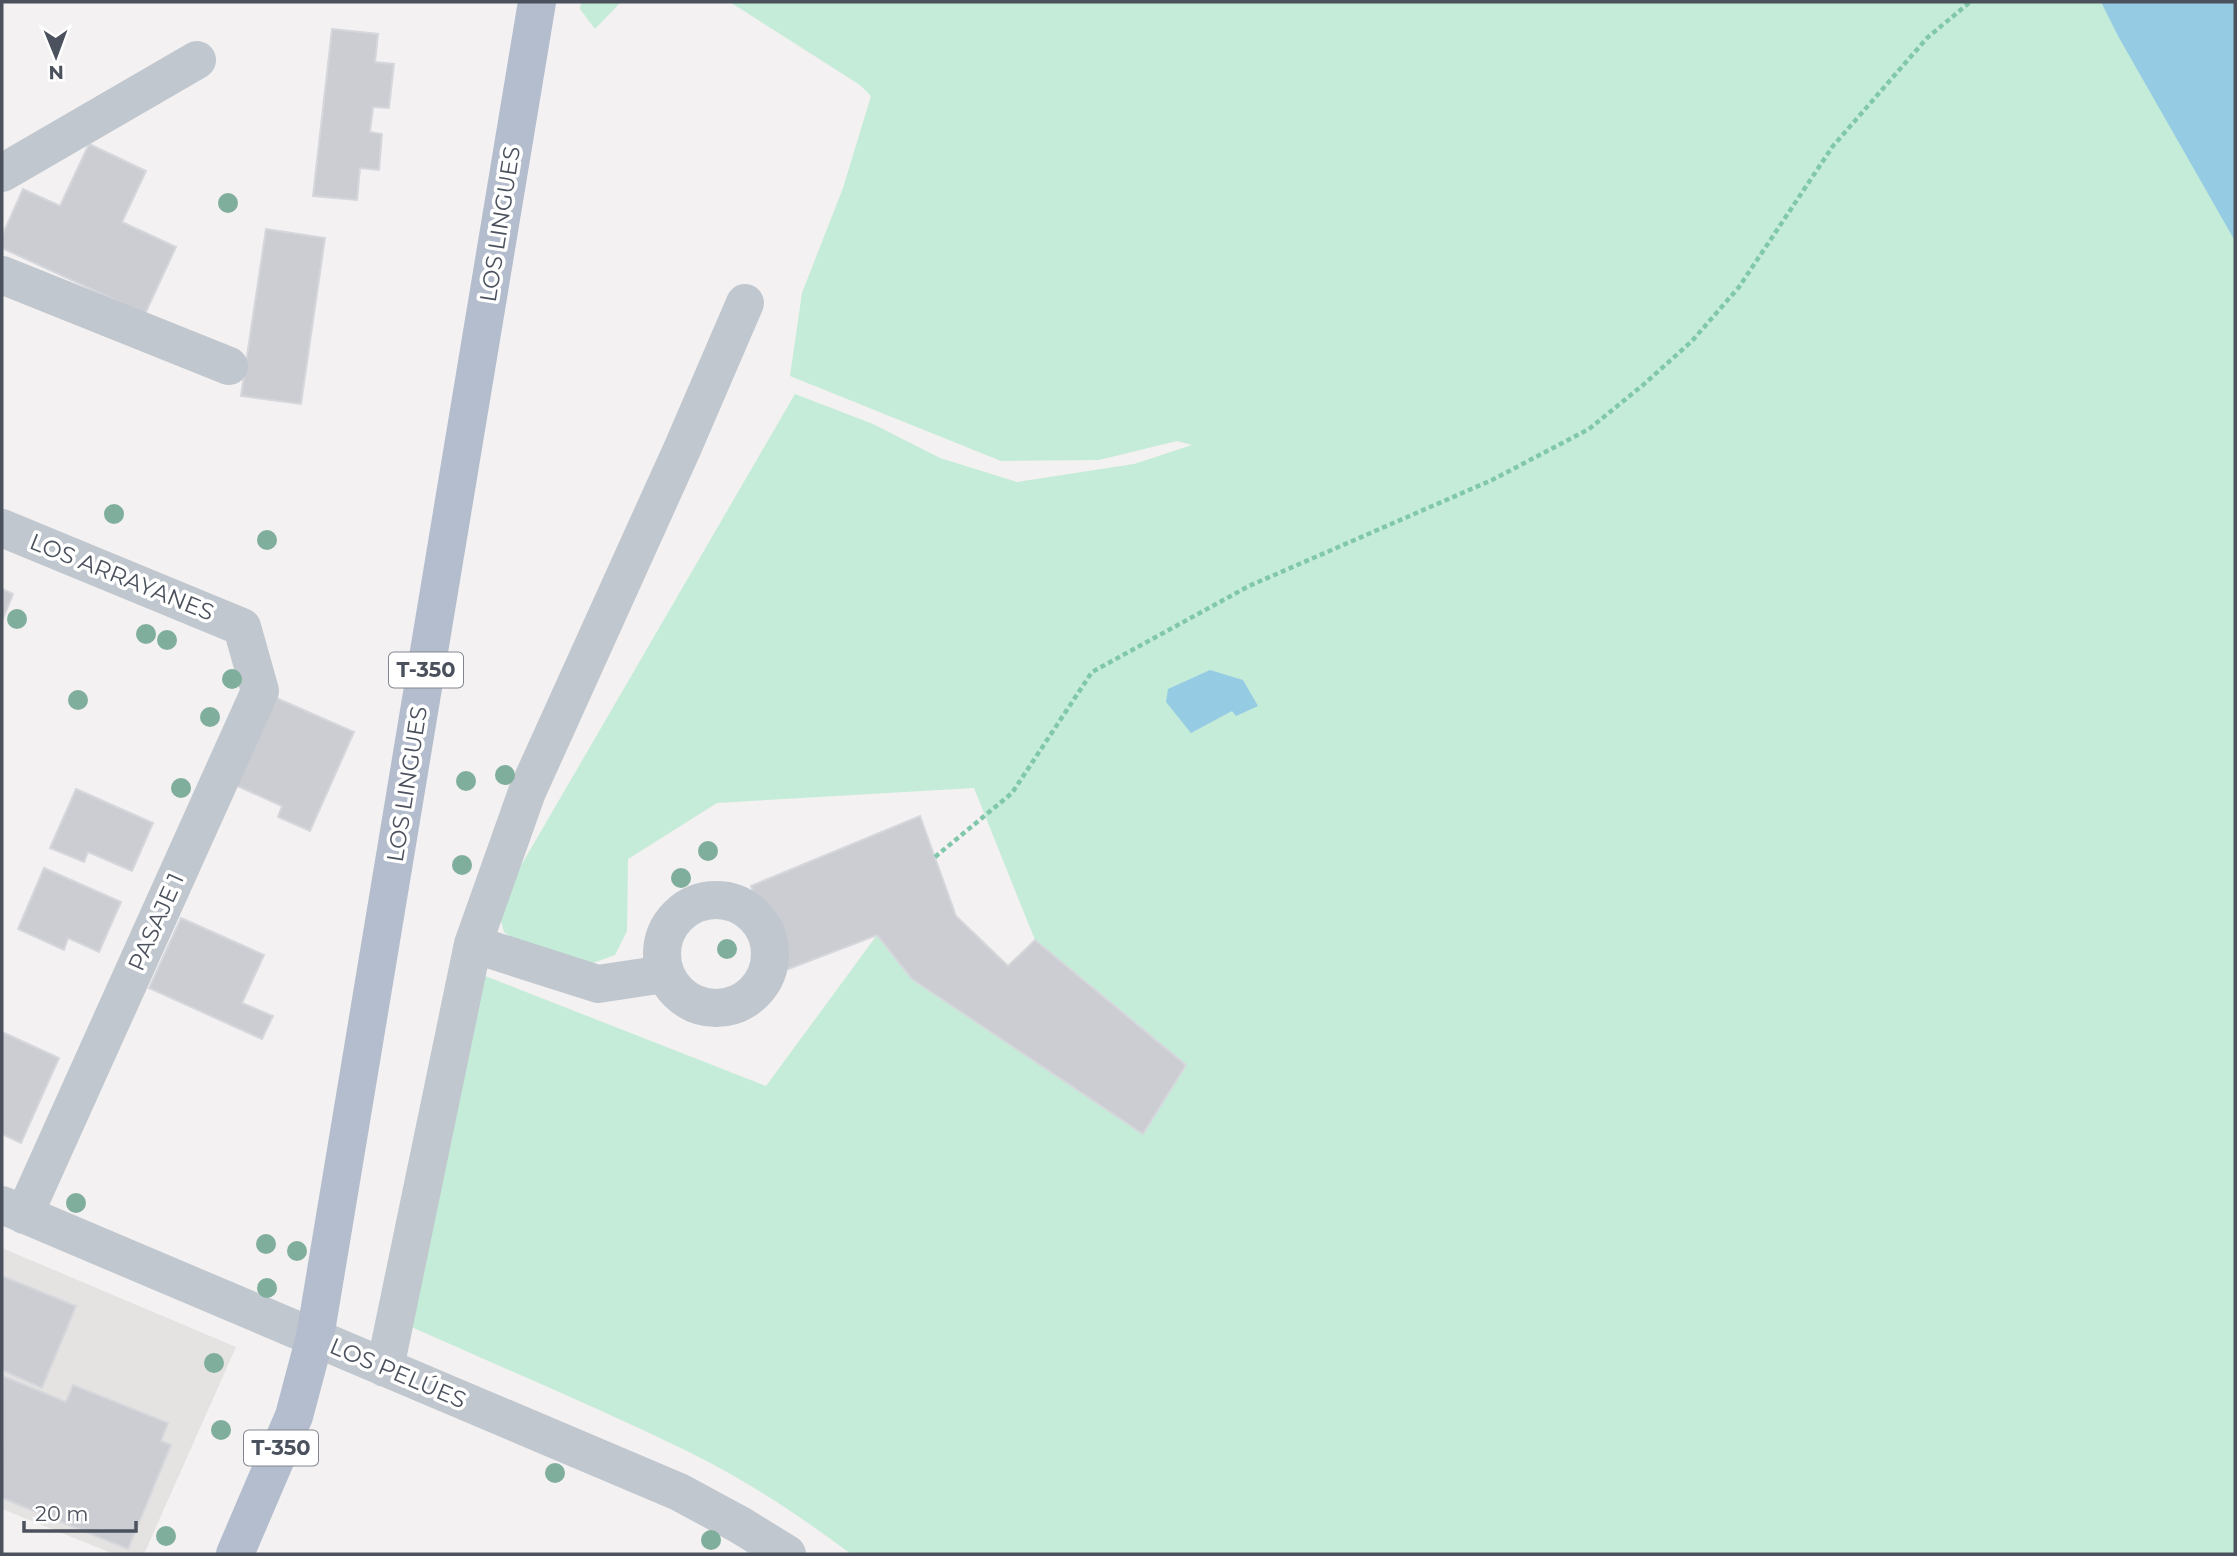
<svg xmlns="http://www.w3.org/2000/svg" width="2237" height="1556" font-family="Montserrat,sans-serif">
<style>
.education{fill:#e4e3e2}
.green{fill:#c5ecd8}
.water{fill:#96cbe4}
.building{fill:#cbcdd3;stroke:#d6d7dc;stroke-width:2}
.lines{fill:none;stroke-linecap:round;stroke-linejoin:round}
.path{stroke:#80c7ac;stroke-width:4.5;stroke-dasharray:5 3.5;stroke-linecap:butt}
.minor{stroke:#c1c7ce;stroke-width:38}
.major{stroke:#b4bdcd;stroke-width:38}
.tree{fill:#80ae9c}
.labels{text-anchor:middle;stroke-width:7;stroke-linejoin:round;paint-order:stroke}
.shield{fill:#fff;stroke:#81868e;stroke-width:2}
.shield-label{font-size:21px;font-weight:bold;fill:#4b525d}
.street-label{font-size:23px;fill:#4b525d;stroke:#fff}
</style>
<rect width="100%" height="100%" fill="#f3f1f1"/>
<path class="education" d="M2 1248 236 1347 144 1554H114L2 1509Z"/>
<path class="green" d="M581 2H621L595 29 580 9Z
M730 2H2235V1554H851C800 1516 746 1480 689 1452 596 1407 501 1367 407 1325L480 974 766 1086 877 935 912 979 1143 1134 1186 1065 1035 940 974 788 717 803 628 859 627 931 615 955 590 964 541 960 504 932 497 907 795 394 873 424 940 458 1017 482 1134 464 1192 445 1177 441 1099 460 1001 461 790 376 802 293 843 188 871 96 860 85Z"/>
<path class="water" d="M2101 2H2235V241L2118 36Z
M1210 670 1243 680 1258 706 1236 716 1232 711 1191 733 1166 702 1168 689Z"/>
<path class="building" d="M332 29 378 34 375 62 394 64 389 108 373 107 370 132 382 134 379 170 360 168 357 200 313 196Z
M89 144 146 171 122 222 176 247 145 314 2 248V236L23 189 60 206Z
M266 229 325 238 301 404 241 396Z
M2 589 13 594 2 621Z
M274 697 354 732 310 831 278 817 282 806 235 785Z
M76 789 153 823 132 871 88 852 84 862 50 848Z
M920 816 956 916 1008 966 1035 940 1186 1065 1143 1134 912 979 877 935 786 970 751 886Z
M44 868 121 902 99 952 68 938 64 950 18 929Z
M181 918 264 955 242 1003 273 1016 262 1039 149 988Z
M2 1032 59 1058 21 1143 2 1134Z
M2 1276 76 1306 42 1388 2 1370Z
M3 1376 66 1402 73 1385 168 1423 161 1441 171 1445 128 1549 2 1498Z"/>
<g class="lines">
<path class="path" d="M935 857 1012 793 1092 672 1249 586 1492 480 1589 429 1643 385 1692 341 1739 287 1833 146 1927 38 1970 2"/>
<path class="minor" d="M2 173 197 60
M2 275 229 366
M2 528 242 627 260 691 24 1215
M662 954a54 54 0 1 1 108 0a54 54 0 1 1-108 0Z
M473 944 527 792 683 447 745 303
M2 1205 679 1492 740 1525 787 1554
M385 1368 473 944 598 984 664 974"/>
<path class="major" d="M235 1554 294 1416 315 1337 537 2"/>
</g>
<g class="tree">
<circle cx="228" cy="203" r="10"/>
<circle cx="114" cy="514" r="10"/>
<circle cx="267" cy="540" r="10"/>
<circle cx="17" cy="619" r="10"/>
<circle cx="146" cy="634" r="10"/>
<circle cx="167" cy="640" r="10"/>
<circle cx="232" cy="679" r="10"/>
<circle cx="78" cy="700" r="10"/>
<circle cx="210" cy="717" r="10"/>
<circle cx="505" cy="775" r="10"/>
<circle cx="466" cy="781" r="10"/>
<circle cx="181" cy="788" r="10"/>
<circle cx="708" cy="851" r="10"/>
<circle cx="462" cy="865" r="10"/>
<circle cx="681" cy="878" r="10"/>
<circle cx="727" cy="949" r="10"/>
<circle cx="76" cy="1203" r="10"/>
<circle cx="266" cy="1244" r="10"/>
<circle cx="297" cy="1251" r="10"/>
<circle cx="267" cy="1288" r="10"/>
<circle cx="214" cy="1363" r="10"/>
<circle cx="221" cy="1430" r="10"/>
<circle cx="555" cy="1473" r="10"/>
<circle cx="166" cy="1536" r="10"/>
<circle cx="711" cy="1540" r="10"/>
</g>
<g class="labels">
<g class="shield">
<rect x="389" y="652.5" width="74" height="35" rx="5"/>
<rect x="244" y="1430.5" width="74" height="35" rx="5"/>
</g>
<g class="shield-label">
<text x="426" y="677">T-350</text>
<text x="281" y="1455">T-350</text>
</g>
<g class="street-label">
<text transform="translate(500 224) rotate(-81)" y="8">LOS LINGUES</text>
<text transform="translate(122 577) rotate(22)" y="8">LOS ARRAYANES</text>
<text transform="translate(407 784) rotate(-81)" y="8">LOS LINGUES</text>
<text transform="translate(156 922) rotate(-66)" y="8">PASAJE 1</text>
<text transform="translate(398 1373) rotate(23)" y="8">LOS PELÚES</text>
</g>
</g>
<rect width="2237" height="1556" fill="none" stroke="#4b525d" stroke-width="7"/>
<g transform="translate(56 56) rotate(179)" stroke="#ffffff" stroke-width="5" paint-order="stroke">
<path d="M0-5L12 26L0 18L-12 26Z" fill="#4b525d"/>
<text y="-10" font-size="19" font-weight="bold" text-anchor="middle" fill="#4b525d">N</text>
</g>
<path d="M24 1521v10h112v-10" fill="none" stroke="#4b525d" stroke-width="3.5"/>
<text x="35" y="1521" font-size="21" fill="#4b525d" stroke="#ffffff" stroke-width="5" paint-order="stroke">20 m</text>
</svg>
